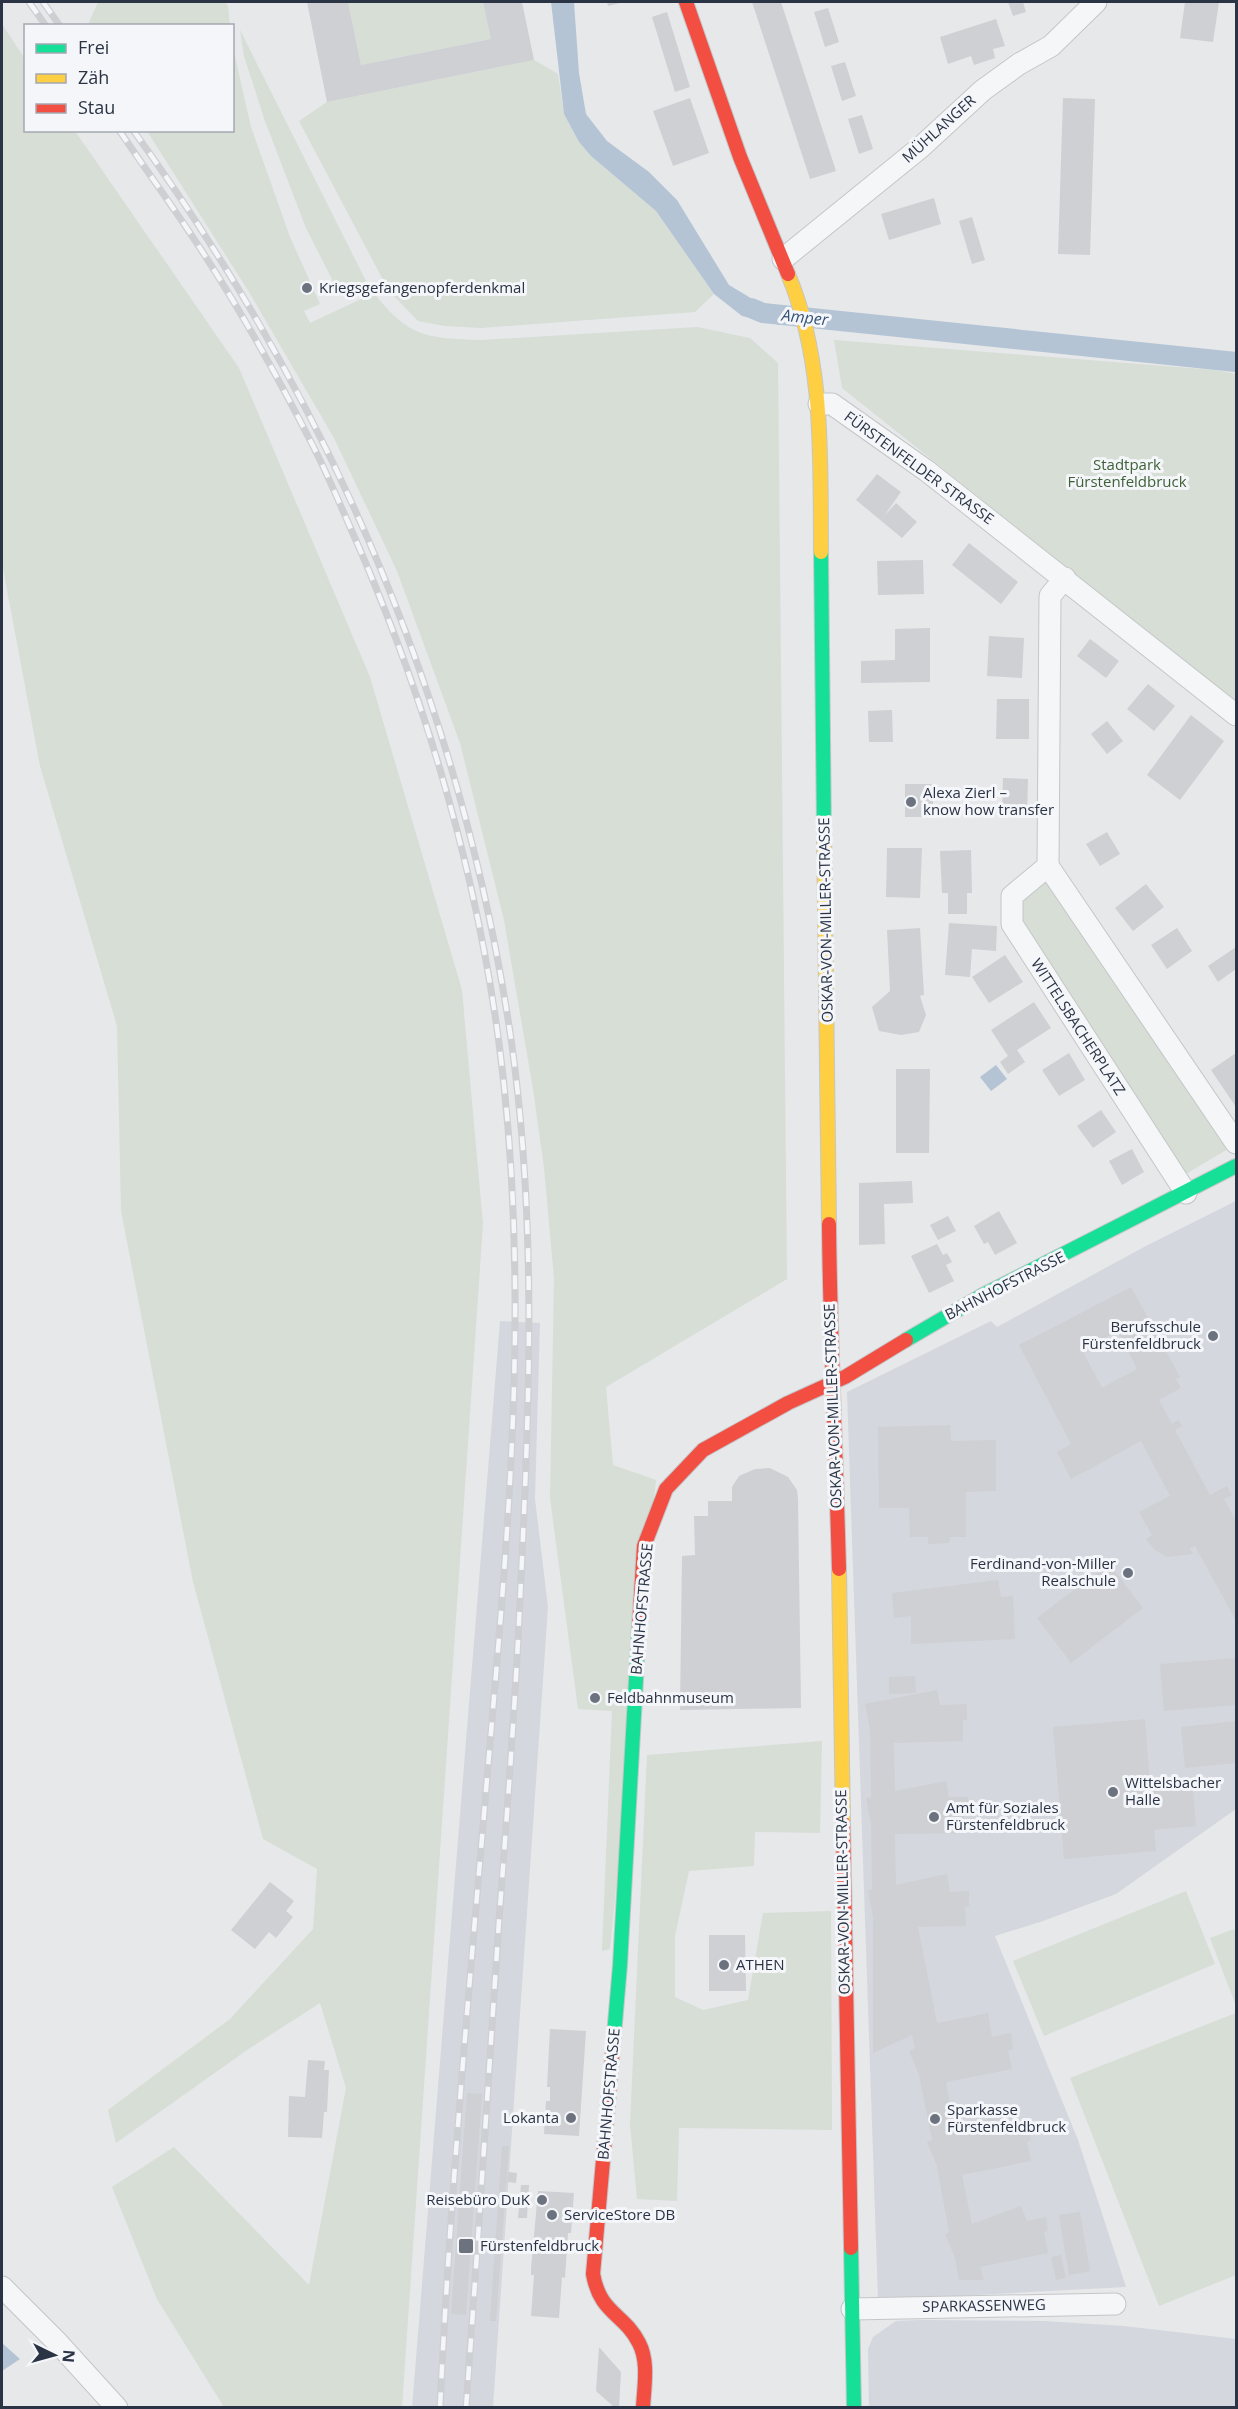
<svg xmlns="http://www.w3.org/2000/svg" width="1238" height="2409" font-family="'Open Sans',sans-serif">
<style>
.built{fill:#d4d7dd}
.green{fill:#d6ded6}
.water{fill:#b4c4d5}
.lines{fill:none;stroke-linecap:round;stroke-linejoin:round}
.canal{stroke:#b4c4d5;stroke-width:20}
.building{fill:#ced0d3;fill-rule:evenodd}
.street-casing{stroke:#c4c6c8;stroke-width:23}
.fast-casing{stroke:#c4c6c8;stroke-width:16}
.slow-casing{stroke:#c4c6c8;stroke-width:16}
.jam-casing{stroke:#c4c6c8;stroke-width:16}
.street{stroke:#f5f6f7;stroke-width:21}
.fast{stroke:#16e098;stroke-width:14}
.slow{stroke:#ffcf43;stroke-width:14}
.jam{stroke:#f24e42;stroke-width:14}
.rail-casing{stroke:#cecfd2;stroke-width:7}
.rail{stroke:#f4f6f9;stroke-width:4.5;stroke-dasharray:14;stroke-linecap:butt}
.poi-dot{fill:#6c737f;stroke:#f4f6f9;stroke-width:2}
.labels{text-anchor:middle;stroke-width:6;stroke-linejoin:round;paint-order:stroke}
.street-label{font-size:15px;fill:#2b3445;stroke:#f4f6f9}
.poi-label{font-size:15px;fill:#2b3445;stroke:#f4f6f9;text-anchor:start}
.park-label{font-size:15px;fill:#3f6138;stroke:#f4f6f9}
.water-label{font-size:16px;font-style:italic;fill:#34527a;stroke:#f4f6f9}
</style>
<rect width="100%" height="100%" fill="#e6e8ea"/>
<path class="built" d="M1236 1201V1809L1116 1894 1043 1921 995 1936 1078 2140 1126 2287 878 2300 847 1392 991 1321 997 1327 1144 1247Z
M500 1321 540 1323 535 1499 548 1607 493 2407 412 2408Z
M920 2320 1044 2321 1124 2326 1236 2339V2407H869L868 2349 873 2337 896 2321Z"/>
<path class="green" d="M98 2H225L228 6 230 25H88Z
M348 2H483L491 39 361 65Z
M2 24 25 59 26 130 75 131 239 368 370 677 462 990 483 1224 402 2407H223L222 2404 157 2299 112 2187 174 2147 309 2285 346 2088 320 2003 247 2050 116 2143 108 2110 230 2019 313 1929 317 1869 263 1839 193 1582 121 1211 117 1026 40 766 2 563Z
M240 30 366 281 340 295 306 228 265 121 244 56Z
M233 48 251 127 290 237 320 304 304 311 310 323 374 293C409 338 427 338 481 340L697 327 750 338 778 363 787 1279 606 1387 613 1465 656 1480 610 1949 602 1951 612 1711 578 1709 550 1498 554 1278 544 1168 533 1089 504 920 460 743 397 571 334 438 249 292 147 131 232 130Z
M534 60 558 74 564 114 579 142 591 156 656 211 714 294 695 312 481 328 445 326 418 321 389 291 299 121 327 102Z
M834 340 1215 370 1236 374V702L842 388Z
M1046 882 1228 1149 1184 1175 1020 922 1022 901Z
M822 1741 820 1833 755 1832 754 1866 689 1871 675 1936V1997L703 2010 748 2000 763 1913 831 1911 832 2130 679 2128 677 2201 637 2199 630 2124 647 1755Z
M1186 1891 1215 1964 1044 2036 1013 1961Z
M1234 1929 1236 1936V2006L1210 1938Z
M1236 2013V2275L1159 2306 1070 2078Z"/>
<path class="water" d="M551 2H574L579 73 586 114 607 141 649 172 677 200 729 285 754 300 774 306 780 325 742 316 714 294 656 211 591 156 579 142 564 114Z
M996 1065 1007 1079 991 1091 980 1077Z
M2 2343 20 2359 2 2371Z"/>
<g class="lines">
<path class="canal" d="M751 308 763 313 1236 362"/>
</g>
<path class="building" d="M307 2H348L361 65 491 39 483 2H522L534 60 327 102Z
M607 2H624L608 6Z
M752 2H781L836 171 810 179Z
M1008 2H1023L1026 12 1013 16Z
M1185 2H1219L1213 42 1180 38Z
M828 8 839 42 825 47 814 12Z
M667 12 690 87 675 92 652 17Z
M996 19 1005 46 993 49 995 58 974 65 971 56 948 64 940 37Z
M845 62 856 96 842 101 831 66Z
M690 98 709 153 673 166 653 111Z
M1063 98 1095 99 1090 255 1058 254Z
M862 115 873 149 859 154 848 119Z
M934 198 941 224 889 240 881 214Z
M972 217 985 260 972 264 959 221Z
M877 474 901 492 884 516 896 503 917 522 902 538 856 500Z
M969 543 1018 582 1001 604 952 565Z
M923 560 924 594 878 595 877 561Z
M930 628V682L861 683V661L895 660V629Z
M989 636 1024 638 1022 678 987 676Z
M1090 639 1119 661 1106 678 1077 656Z
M1148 684 1175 706 1154 731 1127 709Z
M997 699H1029V739H996Z
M892 710 893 742H869L868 711Z
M1191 715 1224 741 1180 800 1147 775Z
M1107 721 1123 741 1107 754 1091 734Z
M1003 778 1028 779 1027 815 1002 814Z
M905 784H933V817H905Z
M1107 832 1120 854 1100 866 1086 844Z
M887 848H922L920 898 886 897Z
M971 850 972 893H967V914H948V893H942L940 851Z
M1146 884 1164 907 1133 931 1115 908Z
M949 923 997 926 996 951 972 949 970 977 945 975Z
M920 928 924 995 920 996 926 1015 919 1032 901 1035 879 1031 872 1007 890 991 887 930Z
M1177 928 1192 951 1167 969 1151 945Z
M1236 947V969L1218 982 1208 966Z
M1005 955 1023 982 989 1003 972 977Z
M1034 1002 1051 1028 1017 1050 1025 1062 1008 1074 1000 1062 1008 1056 991 1030Z
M1069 1053 1085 1080 1059 1096 1042 1070Z
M1236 1053V1107L1211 1070Z
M896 1069H930L929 1153H896Z
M1101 1110 1116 1132 1093 1148 1077 1126Z
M1132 1149 1144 1172 1122 1185 1109 1161Z
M912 1181 913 1203 884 1204 885 1244 859 1245V1183Z
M999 1211 1017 1243 995 1255 988 1242 984 1244 974 1226Z
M948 1216 956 1231 938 1240 930 1225Z
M937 1244 943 1255 947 1253 952 1262 946 1265 954 1281 929 1293 911 1256Z
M1131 1287 1180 1377 1176 1379 1181 1388 1159 1400 1172 1424 1178 1420 1182 1426 1175 1430 1210 1495 1227 1486 1232 1495 1224 1499 1236 1521V1621L1195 1546 1190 1548 1193 1554 1167 1557 1155 1550 1146 1539 1152 1535 1139 1512 1170 1496 1141 1441 1071 1479 1057 1452 1071 1444 1019 1345ZM1118 1331 1137 1369 1102 1388 1082 1350Z
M950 1425 951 1441 996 1440V1491L966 1492V1537H950L949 1543 928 1544V1537H910L909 1508H879L878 1427Z
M770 1468 788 1477 797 1490 798 1499 801 1708 680 1710 682 1556 695 1555 694 1516H708V1501H732V1487L739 1476 755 1469Z
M1109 1563 1143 1608 1071 1663 1037 1618Z
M998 1580 1001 1597 1013 1596 1015 1639 911 1644V1616L894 1618 892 1593Z
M1236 1658V1705L1164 1711 1160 1664Z
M915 1676 916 1693 889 1694V1677Z
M937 1690 940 1705 967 1704V1720H963V1741L894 1743 895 1791 946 1781 949 1797H968L969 1813H964V1833L895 1834 896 1885 947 1874 950 1892 969 1891V1906L965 1907 966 1926 918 1927 937 2023 988 2013 992 2037 1011 2033 1013 2049 1008 2051 1012 2069 946 2082 955 2132 1003 2113 1009 2130 1028 2125 1031 2140 1027 2142 1031 2161 962 2175 972 2224 1021 2206 1027 2221 1046 2217 1048 2231 1044 2232 1048 2253 980 2267 984 2280H959L955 2258 945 2234 949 2232 937 2166 927 2142 932 2140 919 2075 909 2051 915 2048 912 2035 873 2053V1917L868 1891 872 1889 871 1824 866 1798 871 1797 870 1729 865 1704Z
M1145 1719 1150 1783 1192 1779 1196 1826 1154 1830 1156 1851 1064 1859 1053 1727Z
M1236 1721V1763L1185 1768 1181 1727Z
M270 1882 294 1901 286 1911 293 1917 276 1938 269 1932 255 1949 231 1930Z
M709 1935H745L746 1991H709Z
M550 2029 586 2031 579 2136 544 2134 546 2101H550V2087H547Z
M308 2060 325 2061 324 2070H329L327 2112H324L322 2138 288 2137 289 2096 305 2097Z
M467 2093 482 2094 466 2315 451 2314Z
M502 2146H509L496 2321H490Z
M508 2172 517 2173 516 2183 507 2182Z
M521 2185H529L527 2218H518Z
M538 2191 574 2193 571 2233H568L565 2278 562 2277 559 2318 531 2316 534 2275H531V2269Z
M1080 2212 1090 2271 1069 2275 1059 2215Z
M1061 2255 1066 2278 1056 2280 1051 2257Z
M599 2347 621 2372 619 2408H615L596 2391Z"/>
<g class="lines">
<g class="street-casing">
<path id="street" d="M783 259 921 147 983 90 1019 64 1051 46 1096 2
M819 404H832L927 471 1236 715
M1065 578 1050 596 1048 866 1236 1143
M1048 866 1012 896V924L1186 1193
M2 2287 58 2343 117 2408
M852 2309 1115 2304"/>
</g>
<g class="fast-casing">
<path id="fast" d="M821 552 824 831
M906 1340 983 1295 1236 1166
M613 2047 620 1965 639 1626
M851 2248 854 2408"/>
</g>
<g class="slow-casing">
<path id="slow" d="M788 274C825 362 820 459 821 552
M824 831 829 1224
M839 1569 843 1823"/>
</g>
<g class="jam-casing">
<path id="jam" d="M686 2 740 157 788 274
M829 1224C830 1339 836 1454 839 1569
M639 1626 644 1546 666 1489 703 1450 788 1403 845 1377 906 1340
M843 1823 851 2248
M613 2047 593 2274C600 2314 624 2313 639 2343 649 2362 644 2387 643 2408"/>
</g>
<use href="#street" class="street"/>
<use href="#fast" class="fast"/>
<use href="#slow" class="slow"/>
<use href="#jam" class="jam"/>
<g class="rail-casing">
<path id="rail" d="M29 2 46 26
M43 2 60 26
M119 130C146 170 174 208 200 248 241 311 278 377 312 444 325 469 336 495 347 520 421 685 475 863 499 1043 531 1287 509 1524 488 1767 470 1980 450 2194 440 2408
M133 130C329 401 460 701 510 1032 538 1221 529 1411 520 1601 515 1708 507 1815 499 1921 488 2083 478 2246 466 2408"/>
</g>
<use href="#rail" class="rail"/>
</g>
<g class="poi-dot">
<circle cx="307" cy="288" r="6"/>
<circle cx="911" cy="802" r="6"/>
<circle cx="1213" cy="1336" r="6"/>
<circle cx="1128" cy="1573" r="6"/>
<circle cx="595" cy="1698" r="6"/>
<circle cx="1113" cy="1792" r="6"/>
<circle cx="934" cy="1817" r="6"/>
<circle cx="724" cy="1965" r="6"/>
<circle cx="571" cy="2118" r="6"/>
<circle cx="935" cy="2119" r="6"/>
<circle cx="542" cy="2200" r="6"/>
<circle cx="552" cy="2215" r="6"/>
<rect x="458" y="2238" width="16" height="16" rx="3"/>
</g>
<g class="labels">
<g class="street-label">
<text transform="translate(939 129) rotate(-42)" y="5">MÜHLANGER</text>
<text transform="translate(919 468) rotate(36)" y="5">FÜRSTENFELDER STRASSE</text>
<text transform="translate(826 920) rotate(-91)" y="5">OSKAR-VON-MILLER-STRASSE</text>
<text transform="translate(1078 1027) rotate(57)" y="5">WITTELSBACHERPLATZ</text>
<text transform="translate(1005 1286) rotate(-27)" y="5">BAHNHOFSTRASSE</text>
<text transform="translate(833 1406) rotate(-92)" y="5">OSKAR-VON-MILLER-STRASSE</text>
<text transform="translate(642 1609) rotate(-85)" y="5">BAHNHOFSTRASSE</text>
<text transform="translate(843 1892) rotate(-91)" y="5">OSKAR-VON-MILLER-STRASSE</text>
<text transform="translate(609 2094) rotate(-85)" y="5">BAHNHOFSTRASSE</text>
<text transform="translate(984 2306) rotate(-1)" y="5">SPARKASSENWEG</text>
</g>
<g class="poi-label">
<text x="319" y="293">Kriegsgefangenopferdenkmal</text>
<text x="923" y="798">Alexa Zierl –<tspan x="923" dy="17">know how transfer</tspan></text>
<text x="1201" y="1332" text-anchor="end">Berufsschule<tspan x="1201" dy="17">Fürstenfeldbruck</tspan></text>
<text x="1116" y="1569" text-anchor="end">Ferdinand-von-Miller<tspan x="1116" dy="17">Realschule</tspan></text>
<text x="607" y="1703">Feldbahnmuseum</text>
<text x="1125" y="1788">Wittelsbacher<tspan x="1125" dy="17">Halle</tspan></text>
<text x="946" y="1813">Amt für Soziales<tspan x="946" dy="17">Fürstenfeldbruck</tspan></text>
<text x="736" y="1970">ATHEN</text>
<text x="947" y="2115">Sparkasse<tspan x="947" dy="17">Fürstenfeldbruck</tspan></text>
<text x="559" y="2123" text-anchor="end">Lokanta</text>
<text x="530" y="2205" text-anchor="end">Reisebüro DuK</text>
<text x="564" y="2220">ServiceStore DB</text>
<text x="480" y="2251">Fürstenfeldbruck</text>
</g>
<g class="park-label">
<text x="1127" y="470">Stadtpark<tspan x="1127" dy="17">Fürstenfeldbruck</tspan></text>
</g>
<g class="water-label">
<text transform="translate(805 317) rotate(6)" y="6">Amper</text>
</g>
</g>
<rect width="1238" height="2409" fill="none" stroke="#2b3445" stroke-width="6"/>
<rect x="24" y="24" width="210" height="108" fill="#f4f6f9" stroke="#a4a8b1" stroke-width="1.5"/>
<rect x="36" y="44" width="30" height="9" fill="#16e098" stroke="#a4a8b1" stroke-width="1.5"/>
<text x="78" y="54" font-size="18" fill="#2b3445">Frei</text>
<rect x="36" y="74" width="30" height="9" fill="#ffcf43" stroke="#a4a8b1" stroke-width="1.5"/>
<text x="78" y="84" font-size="18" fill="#2b3445">Zäh</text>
<rect x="36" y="104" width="30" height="9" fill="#f24e42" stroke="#a4a8b1" stroke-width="1.5"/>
<text x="78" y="114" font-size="18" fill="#2b3445">Stau</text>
<g transform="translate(54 2355) rotate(95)" stroke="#f4f6f9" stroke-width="4.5" paint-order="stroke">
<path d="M0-4.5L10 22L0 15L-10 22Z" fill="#2b3445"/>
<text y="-9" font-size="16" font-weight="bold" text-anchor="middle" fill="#2b3445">N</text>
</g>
</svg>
